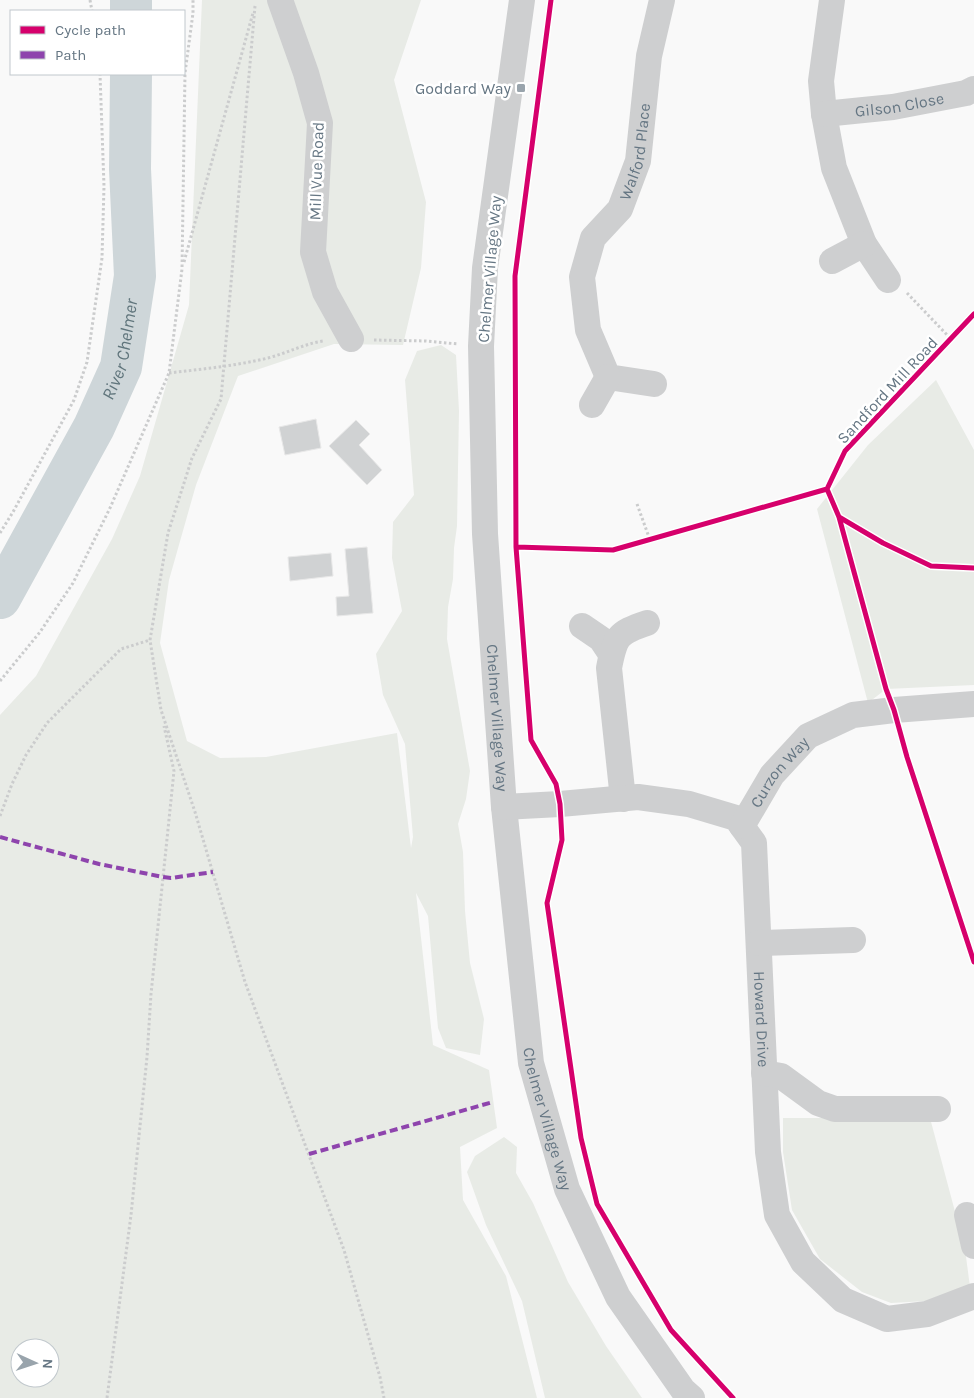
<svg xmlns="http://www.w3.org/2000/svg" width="974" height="1398" font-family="Karla,sans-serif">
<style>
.green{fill:#e8ebe6;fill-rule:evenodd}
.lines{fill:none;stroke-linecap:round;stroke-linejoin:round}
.river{stroke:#ced6d9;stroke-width:42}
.building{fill:#d0d2d3;stroke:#e8e8e8}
.path{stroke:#cbcccd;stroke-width:3;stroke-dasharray:2.5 2.5;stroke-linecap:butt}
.minor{stroke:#cecfd0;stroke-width:26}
.quiet{stroke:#8e44ad;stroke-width:4;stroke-dasharray:8 4;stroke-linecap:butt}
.cycleway-casing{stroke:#fff;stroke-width:8}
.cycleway{stroke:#d6006c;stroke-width:5}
.poi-dot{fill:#99a4ac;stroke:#fff;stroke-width:2}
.labels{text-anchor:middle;stroke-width:5;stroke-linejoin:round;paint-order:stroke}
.poi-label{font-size:16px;fill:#657683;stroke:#fff;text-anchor:end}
.street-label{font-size:16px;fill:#657683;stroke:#fff}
.water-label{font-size:18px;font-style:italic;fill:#60757c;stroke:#fff}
</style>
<rect width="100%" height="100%" fill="#f9f9f9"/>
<path class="green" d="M202 0H421L394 80 426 202 421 268 403 345 334 344 238 376 196 485 169 580 160 643 187 741 220 758 266 757 397 733 411 848 413 837 405 744 383 695 376 654 402 611 392 558 393 522 414 495 405 380 417 351 441 345 456 355 459 411 457 526 454 548 453 579 448 607 447 639 470 771 466 799 458 824 463 852 465 911 470 963 484 1019 480 1055 446 1048 438 1028 428 916 416 893 433 1045 489 1070 497 1128 460 1147 463 1200 506 1276 537 1398H0V715L36 676 112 539 140 476 189 305ZM20 1348H50V1378H20Z
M936 380 974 450V685L886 689 868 703 817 509 868 445Z
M783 1118H930L965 1249 970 1287 927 1301 891 1303 862 1292 820 1259 792 1210 783 1152Z
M504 1137 517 1147 516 1173 533 1203 568 1282 606 1346 642 1398H545L522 1301 486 1225 467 1172 475 1156Z"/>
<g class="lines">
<g class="river">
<path d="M131 11V0"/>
<path id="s1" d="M0 598 94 427 121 367 135 276 130 169 131 74"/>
</g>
</g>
<path class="building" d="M316 419 321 448 285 455 279 427Z
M356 420 370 434 359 445 382 470 367 485 329 446Z
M367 547 373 613 337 616 336 597 349 596 345 549Z
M331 553 333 576 290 581 288 557Z"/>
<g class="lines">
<path class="path" d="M90 0 92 11
M255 6 221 399 192 458 168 533 150 640 161 710 195 812 245 982 344 1250 380 1377 384 1398
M184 262 253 13
M907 293 951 339
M374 340 426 341 458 344
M169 373C202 369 235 366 268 358 287 353 304 344 323 341
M637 504 650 540
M0 533 13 512 74 400 87 362 102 258 104 186 100 74
M0 681 40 632 73 583 110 508 169 373 182 269 185 73 193 13V0
M0 816 12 784 26 755 47 723 121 649 150 640
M107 1398 131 1215 147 1057 151 994 174 771 164 726"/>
<g class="minor">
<path d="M280 0 306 73 320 123 313 252 325 292 351 339"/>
<path id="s2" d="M522 0 485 268 481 346 485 534 504 807 531 1063 567 1189 618 1297 683 1390 692 1398"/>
<path d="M832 0 821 81 824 114 834 168 864 244 888 280"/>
<path id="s3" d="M824 114 893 107 966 93 974 89"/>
<path d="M832 261 864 244"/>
<path id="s4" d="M654 384 608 377 588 330 582 277 593 238 620 209 638 161 649 56 662 0"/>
<path d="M592 405 608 377"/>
<path d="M582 626 601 639 611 654"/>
<path d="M623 799 609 668C615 637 617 633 647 623"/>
<path id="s5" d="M504 807 560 804 638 797 689 804 736 818 754 843 768 1152 777 1215 803 1262 843 1300 887 1319 927 1314 974 1296"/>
<path id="s6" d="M742 826 772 775 808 736 853 715 894 710 974 704"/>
<path d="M759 943 853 940"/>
<path d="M764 1073 781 1076 818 1103 835 1109H938"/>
<path d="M967 1215 974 1246"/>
</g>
<path class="quiet" d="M0 837 99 864 163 877 171 878 213 872
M309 1154 493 1102"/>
<g class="cycleway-casing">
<path id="cycleway" d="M551 0 515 276 516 547 531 740 556 784 560 804 562 840 547 903 581 1138 597 1204 671 1330 733 1398
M827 489 839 517 886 689 894 710 907 757 974 962
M827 489 845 451 974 314
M839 517 883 543 931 566 974 568
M516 547 613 550 827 489"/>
</g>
<use href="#cycleway" class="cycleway"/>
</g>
<rect class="poi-dot" x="516" y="83" width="10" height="10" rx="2.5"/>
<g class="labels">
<g class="poi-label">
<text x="511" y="94">Goddard Way</text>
</g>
<g class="street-label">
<text dy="6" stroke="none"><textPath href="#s3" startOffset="76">Gilson Close</textPath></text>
<text dy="6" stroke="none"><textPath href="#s4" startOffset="291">Walford Place</textPath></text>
<text transform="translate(316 171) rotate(-88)" y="6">Mill Vue Road</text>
<text transform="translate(489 269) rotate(-85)" y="6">Chelmer Village Way</text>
<text transform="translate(887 390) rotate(-47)" y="6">Sandford Mill Road</text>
<text dy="6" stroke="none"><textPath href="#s2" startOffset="721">Chelmer Village Way</textPath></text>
<text dy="6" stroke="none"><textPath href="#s6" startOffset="66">Curzon Way</textPath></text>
<text dy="6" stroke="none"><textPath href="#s5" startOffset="442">Howard Drive</textPath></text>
<text dy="6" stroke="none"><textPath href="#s2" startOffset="1126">Chelmer Village Way</textPath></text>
</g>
<g class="water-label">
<text dy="6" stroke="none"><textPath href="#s1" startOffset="278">River Chelmer</textPath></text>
</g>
</g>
<rect x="10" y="10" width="175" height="65" fill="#ffffff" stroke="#c1c8cd"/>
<rect x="20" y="26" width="25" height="8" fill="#d6006c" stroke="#c1c8cd"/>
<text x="55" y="35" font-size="15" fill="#657683">Cycle path</text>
<rect x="20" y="51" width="25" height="8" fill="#8e44ad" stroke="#c1c8cd"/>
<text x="55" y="60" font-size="15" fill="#657683">Path</text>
<g transform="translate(35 1363) rotate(93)"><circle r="24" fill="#ffffff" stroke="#c1c8cd"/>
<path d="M0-4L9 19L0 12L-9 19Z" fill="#99a4ac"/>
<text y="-8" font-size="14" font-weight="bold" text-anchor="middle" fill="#657683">N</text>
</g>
</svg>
